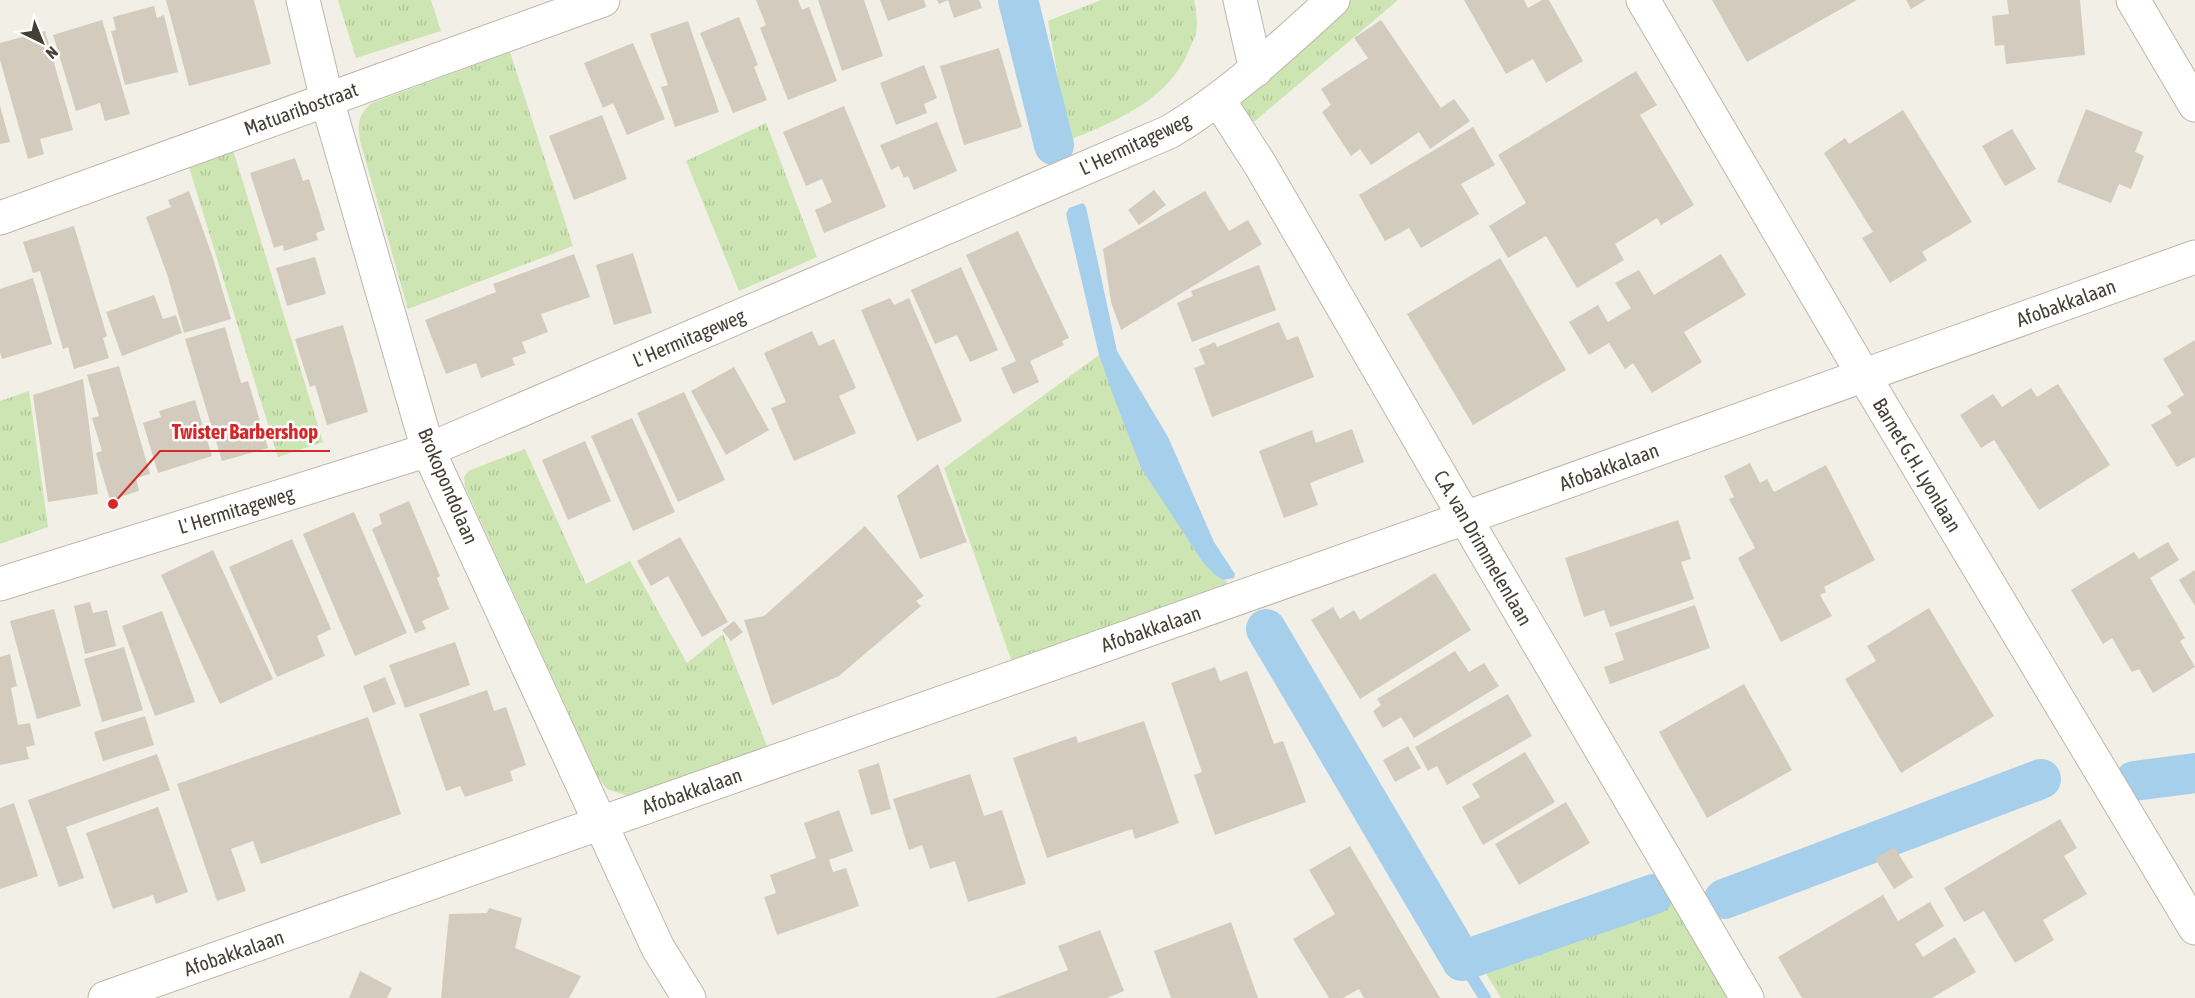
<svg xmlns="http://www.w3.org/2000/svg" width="2195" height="998" font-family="'Asap Condensed',sans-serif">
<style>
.grass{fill:url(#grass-tufts)}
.water{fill:#a6cfec}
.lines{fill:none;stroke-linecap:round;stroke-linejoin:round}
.stream{stroke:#a6cfec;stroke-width:12}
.canal{stroke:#a6cfec;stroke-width:40}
.building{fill:#d3cbbd}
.street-casing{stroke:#bdb7aa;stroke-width:35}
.street{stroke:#fff;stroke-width:33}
.labels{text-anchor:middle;stroke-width:5;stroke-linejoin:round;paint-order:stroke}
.street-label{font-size:20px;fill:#453f36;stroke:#fff}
.leader{fill:none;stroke:#d62828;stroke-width:2}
.callout-dot{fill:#d62828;stroke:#fff;stroke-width:2}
.callout-label{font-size:21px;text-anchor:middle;font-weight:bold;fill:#d62828;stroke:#fff;stroke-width:5;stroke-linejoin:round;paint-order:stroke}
</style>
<defs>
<pattern id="grass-tufts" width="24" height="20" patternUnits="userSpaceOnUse" patternTransform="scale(1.5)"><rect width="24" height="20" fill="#cde5b2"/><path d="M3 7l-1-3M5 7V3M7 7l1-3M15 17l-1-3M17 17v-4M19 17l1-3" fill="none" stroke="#b1c69a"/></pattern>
</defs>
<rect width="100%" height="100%" fill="#f2efe7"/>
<path class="grass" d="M338 0H431L441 31 356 58Z
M1101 0H1194C1196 10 1198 23 1196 33 1195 38 1191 45 1189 50 1170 99 1115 122 1069 140L1048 21Z
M1343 0H1398L1255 121H1248L1242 109 1240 97Z
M510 52 573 246 408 309 360 141C358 124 357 115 372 103Z
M766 123 817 257 739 291 686 161Z
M233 150 323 442 278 457 188 164Z
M1099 355 1141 468 1223 580 1227 581V591L1013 665 944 468Z
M29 391 48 527 0 544V401Z
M525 449 586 584 630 561 687 663 723 634 770 754 631 797 607 789 599 779 465 487 464 477 468 471Z
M1676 901 1735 998H1501L1479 962 1613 914 1625 924Z"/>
<path class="water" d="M1083 203 1086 207 1117 351 1168 437 1214 542 1235 574 1234 578 1223 580 1214 574 1202 561 1141 468 1113 395 1099 355 1066 214 1069 208Z"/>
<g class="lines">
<path class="stream" d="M1462 961 1485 998"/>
<path class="canal" d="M1018 0 1054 145
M1266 629 1462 961 1654 894
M2134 781 2195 773
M1724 899 2041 779"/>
</g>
<path class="building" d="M166 0H254L271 64 189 86Z
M756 0H798L802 10 809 7 837 81 788 100 760 28 766 25Z
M818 0H864L883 56 842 71Z
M880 0H924L926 7 888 21Z
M937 0H979L982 8 954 18 948 0 939 4Z
M1464 0H1524L1528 8 1542 0H1549L1583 61 1546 83 1533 59 1506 74Z
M1712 0H1857L1747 62Z
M1906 0H1926L1911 9Z
M2007 0H2080L2085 55 2006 64 2004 45 1995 46 1992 16 2009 14Z
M154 6 157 18 164 15 178 72 125 85 111 31 116 30 113 17Z
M739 17 758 65 754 67 767 100 733 113 700 33Z
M102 20 130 114 105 121 100 103 76 111 53 35Z
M1381 20 1441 108 1454 99 1470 121 1430 149 1419 132 1371 165 1360 149 1351 156 1322 112 1331 105 1321 89 1368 58 1354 38Z
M688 21 719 112 675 127 661 87 668 85 650 34Z
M45 31 73 130 40 139 44 154 28 159 0 60V43Z
M633 43 665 119 627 135 613 103 603 108 584 63Z
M999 48 1022 127 964 145 940 66Z
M924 65 937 98 924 104 927 113 896 125 880 83Z
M1636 71 1657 105 1640 115 1694 205 1661 225 1657 218 1615 244 1624 260 1577 288 1546 236 1508 258 1489 226 1526 203 1498 155Z
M0 106 10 142 0 144Z
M844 106 886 207 824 233 815 210 832 202 822 179 806 186 783 132Z
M2086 109 2143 132 2135 152 2144 156 2131 189 2119 184 2111 203 2057 182Z
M1903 110 1972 222 1922 252 1927 260 1890 283 1862 238 1873 232 1824 153 1845 138 1849 144Z
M602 115 627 179 574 200 549 136Z
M937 122 957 171 914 190 908 176 904 178 899 166 891 170 880 145Z
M1473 127 1495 165 1461 184 1479 214 1421 248 1409 228 1385 241 1359 195Z
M2012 129 2036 169 2005 186 1982 146Z
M295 158 303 181 309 179 325 230 316 233 318 240 284 251 283 245 274 248 250 173Z
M1154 190 1166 205 1139 225 1128 210Z
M189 191 212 255 231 319 184 333 167 274 146 217 171 207 168 200Z
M1205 191 1229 231 1248 220 1262 244 1121 330 1111 302 1103 249Z
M74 226 107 336 103 338 109 358 74 369 68 347 63 349 40 271 33 273 23 242Z
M1018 231 1069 338 1062 341 1064 345 1030 361 1039 382 1013 394 1001 368 1016 361 966 255Z
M633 253 652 313 614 325 596 265Z
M574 254 590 297 541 314 548 332 522 342 526 353 512 358 515 365 481 378 476 363 446 374 425 320 496 292 493 284Z
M1721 254 1746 295 1684 332 1702 362 1652 393 1633 363 1625 369 1609 343 1589 355 1569 322 1598 305 1608 322 1631 308 1615 283 1639 270 1654 295Z
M315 257 326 294 287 306 276 268Z
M1500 258 1566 370 1473 425 1407 314Z
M1259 265 1276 310 1192 342 1177 303 1193 296 1191 291Z
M961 267 998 350 970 362 957 335 935 344 911 290Z
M33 278 52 344 2 359 0 352V289Z
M154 295 163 319 176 315 182 333 122 356 106 312Z
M890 298 894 305 909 298 962 421 917 441 861 310Z
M1279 322 1287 340 1298 336 1314 377 1212 417 1194 368 1205 364 1199 349 1215 342 1217 347Z
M343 325 368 412 327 425 315 385 310 387 295 339Z
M225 327 241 383 248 381 268 448 222 461 185 339Z
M812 331 819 346 834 339 856 388 839 396 856 433 794 461 771 408 786 402 764 353Z
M2195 340V457L2177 467 2151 425 2172 413 2167 406 2184 395 2163 359Z
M119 366 150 474 136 478 139 491 110 500 96 453 102 451 92 418 99 416 87 375Z
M734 367 769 430 726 455 691 391Z
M83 379 98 494 48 502 33 395Z
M2058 384 2110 465 2039 510 1994 440 1981 448 1960 415 1993 394 2002 407 2031 388 2037 397Z
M684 392 725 480 678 502 637 413Z
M195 400 212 456 158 473 143 423 161 417 159 411Z
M632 418 675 512 633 531 591 436Z
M1352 429 1364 462 1310 483 1318 505 1284 518 1259 451 1312 430 1316 443Z
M585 441 611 501 568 520 542 460Z
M1750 463 1760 483 1767 479 1774 492 1826 465 1875 560 1824 587 1826 592 1820 595 1832 616 1781 642 1738 558 1755 548 1729 499 1734 497 1724 476Z
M938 464 967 542 920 559 897 496Z
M409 501 440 576 437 578 449 609 422 621 426 629 415 633 372 529 382 524 379 514Z
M354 512 407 633 355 656 303 534Z
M1678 520 1691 559 1681 562 1694 599 1610 627 1604 610 1584 617 1565 558Z
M865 526 924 596 916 601 921 606 839 676 772 705 744 620 764 616Z
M680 537 728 622 702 637 668 576 651 586 637 561Z
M292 539 331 629 317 636 325 656 277 677 229 567Z
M2168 542 2179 560 2150 578 2185 638 2180 641 2195 667 2153 693 2139 669 2132 672 2112 638 2103 644 2071 590 2134 552 2139 559Z
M213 550 273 679 220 704 161 575Z
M2195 570V606L2179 580Z
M1435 573 1471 630 1360 699 1311 620 1333 607 1340 619 1354 610 1360 620Z
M90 602 93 613 107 610 116 646 85 654 74 606Z
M1695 605 1710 648 1610 684 1604 667 1624 660 1615 633Z
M1929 608 1994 716 1901 773 1845 679 1876 661 1867 646Z
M54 609 81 706 37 719 10 621Z
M162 611 195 702 155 716 122 626Z
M734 621 743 632 731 641 722 630Z
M455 642 470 685 405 708 389 665Z
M124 647 143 710 102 722 84 659Z
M1455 651 1469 672 1484 663 1499 686 1414 738 1401 717 1383 728 1373 711 1381 705 1377 699Z
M10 654 17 686 11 688 18 725 30 723 35 745 26 747 29 759 0 765V657Z
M1215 667 1220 681 1247 671 1274 744 1283 741 1306 802 1215 835 1194 775 1202 772 1171 683Z
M385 677 396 704 373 713 363 686Z
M1744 684 1792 770 1707 818 1659 732Z
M487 690 494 711 506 707 526 765 510 771 513 781 465 797 460 786 446 791 419 714Z
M1508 694 1532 736 1447 785 1437 766 1428 771 1415 747Z
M145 716 154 745 103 761 94 732Z
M368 717 401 814 261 864 253 841 231 849 246 891 217 901 177 784Z
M1144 721 1179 823 1135 839 1132 829 1047 858 1013 758 1076 736 1078 743Z
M1408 746 1421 768 1395 782 1383 760Z
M1525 752 1555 802 1483 845 1462 807 1480 797 1472 784Z
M157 754 170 790 66 827 84 878 59 887 28 800Z
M879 763 891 809 871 815 858 770Z
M970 774 984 816 1002 810 1026 884 968 902 955 861 930 869 922 845 909 850 893 799Z
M1566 802 1590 843 1519 885 1495 844Z
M14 803 38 876 0 889V808Z
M158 807 188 892 156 904 153 895 113 909 86 833Z
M839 810 853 851 829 860 833 872 846 868 859 906 777 935 764 897 776 893 770 875 816 858 804 823Z
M2060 819 2077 848 2064 856 2087 894 2043 920 2054 940 2015 963 1984 911 1964 922 1944 888Z
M1350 846 1440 998H1364L1359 989 1343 998H1329L1293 939 1335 914 1309 870Z
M1894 847 1913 877 1894 889 1875 859Z
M1883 895 1898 921 1930 902 1944 926 1915 944 1923 957 1955 937 1976 972 1932 998H1802L1778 957Z
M489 908 522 918 515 948 581 976 569 998H441L449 914 487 913Z
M1231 922 1258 998H1171L1154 951Z
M1100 930 1124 991 1107 998H995L1068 970 1058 946Z
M360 971 392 988 387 998H349Z"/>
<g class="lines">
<g class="street-casing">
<path id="street" d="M303 0 327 100 428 450 658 948 689 998
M1240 0 1256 70
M1643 0 1864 376 2195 928
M2133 0 2195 105
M1218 99 1261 166 1465 518 1747 998
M0 218 603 0
M0 584 428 450 1169 132C1230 96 1281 47 1333 0
M105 998 1465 518 2195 257"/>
</g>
<use href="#street" class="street"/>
</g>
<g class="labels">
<g class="street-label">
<text transform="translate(301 109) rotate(-20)" y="7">Matuaribostraat</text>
<text transform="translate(1135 144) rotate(-25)" y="7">L' Hermitageweg</text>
<text transform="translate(2066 303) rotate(-20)" y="7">Afobakkalaan</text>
<text transform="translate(689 338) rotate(-23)" y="7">L' Hermitageweg</text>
<text transform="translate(1917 465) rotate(59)" y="7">Barnet G.H. Lyonlaan</text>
<text transform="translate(1609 467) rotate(-20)" y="7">Afobakkalaan</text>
<text transform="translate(448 486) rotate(67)" y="7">Brokopondolaan</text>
<text transform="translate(236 510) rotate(-17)" y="7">L' Hermitageweg</text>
<text transform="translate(1483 548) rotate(60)" y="7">C.A. van Drimmelenlaan</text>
<text transform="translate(1151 629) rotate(-19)" y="7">Afobakkalaan</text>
<text transform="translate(692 791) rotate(-19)" y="7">Afobakkalaan</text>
<text transform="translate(234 953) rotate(-19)" y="7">Afobakkalaan</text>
</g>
</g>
<path class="leader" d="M113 504L160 451H330"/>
<circle class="callout-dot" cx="113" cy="504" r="6"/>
<g class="callout-label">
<text x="245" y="439">Twister Barbershop</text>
</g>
<g transform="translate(42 42) rotate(137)" stroke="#ffffff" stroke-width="4.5" paint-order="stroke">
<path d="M0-4.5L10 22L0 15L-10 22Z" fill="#453f36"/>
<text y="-9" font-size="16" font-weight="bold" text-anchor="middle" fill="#453f36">N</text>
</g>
</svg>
